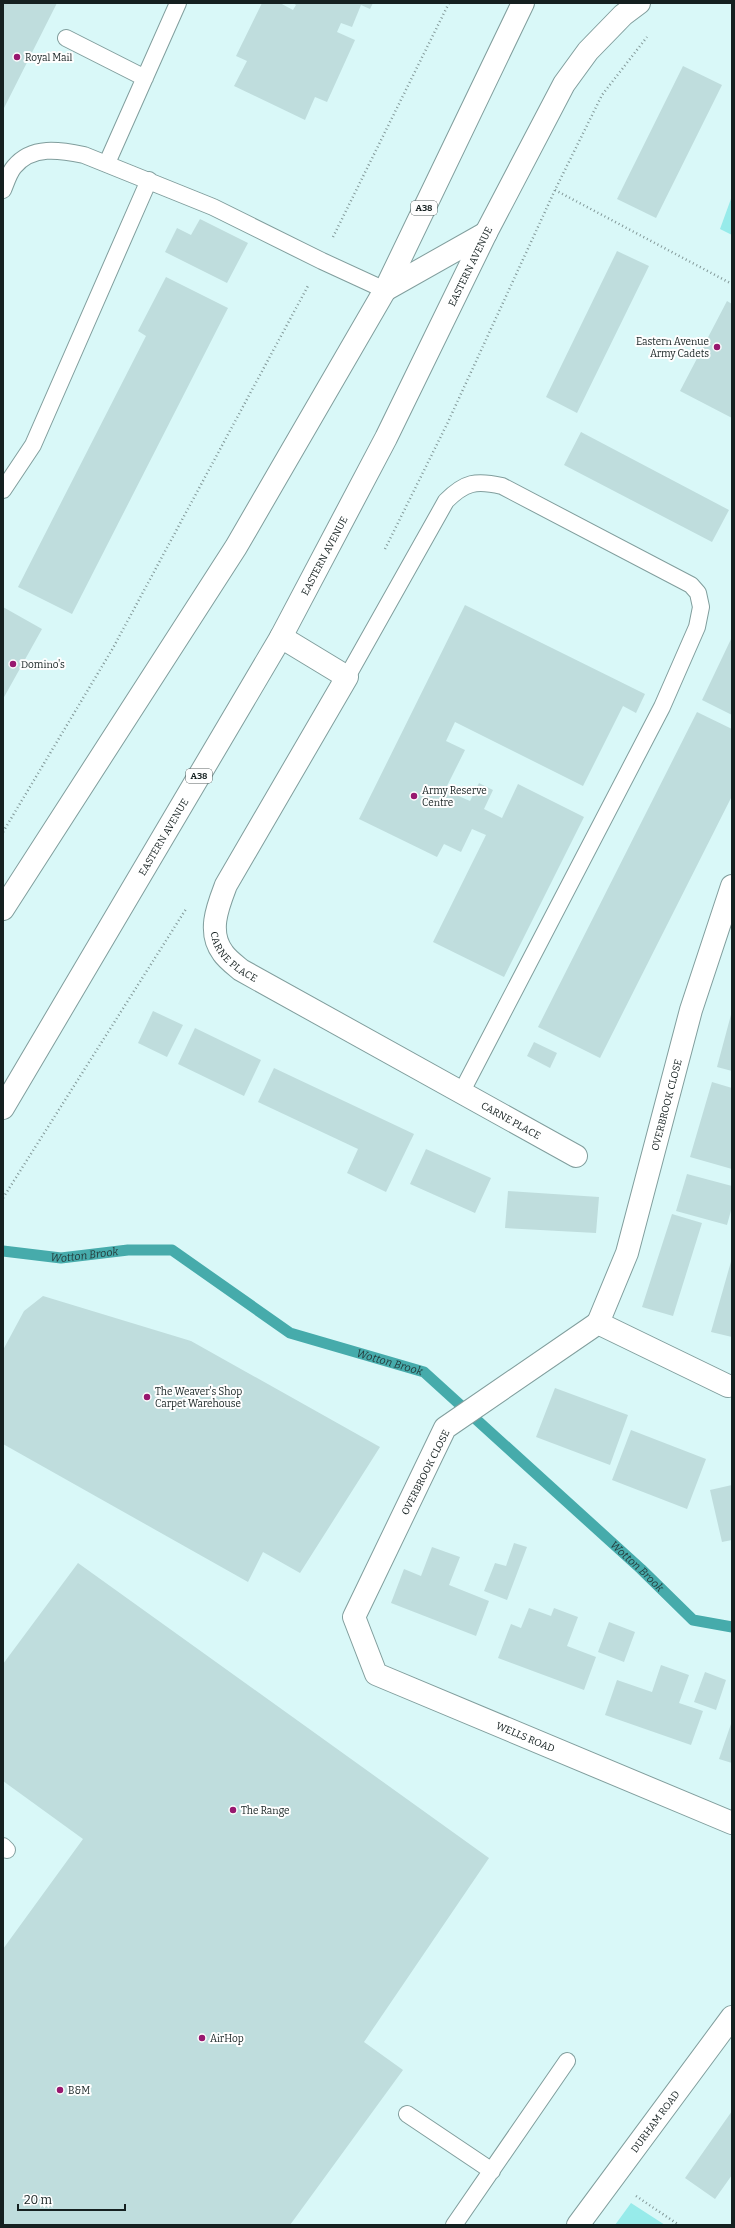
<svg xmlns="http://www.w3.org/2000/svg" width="735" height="2228" font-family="Bitter,serif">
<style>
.green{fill:#97ebea}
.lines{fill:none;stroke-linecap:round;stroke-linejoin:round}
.stream{stroke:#46abab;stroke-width:11}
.building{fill:#bfdddd}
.service-casing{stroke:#819e9d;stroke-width:18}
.minor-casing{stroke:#819e9d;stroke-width:24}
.trunk-casing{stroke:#819e9d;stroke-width:24}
.path{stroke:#829898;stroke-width:2.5;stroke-dasharray:1 3;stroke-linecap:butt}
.service{stroke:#fff;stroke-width:16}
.minor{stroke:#fff;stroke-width:22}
.trunk{stroke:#fff;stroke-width:22}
.poi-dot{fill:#98186f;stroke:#fefefe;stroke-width:1.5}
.labels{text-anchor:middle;stroke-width:4;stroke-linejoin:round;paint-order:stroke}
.shield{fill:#fefefe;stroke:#5b6363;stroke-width:1}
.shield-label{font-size:9px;font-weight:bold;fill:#152020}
.poi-label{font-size:10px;fill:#152020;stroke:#fefefe;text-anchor:start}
.street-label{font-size:10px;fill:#152020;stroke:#fefefe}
.water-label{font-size:11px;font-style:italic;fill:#243c3c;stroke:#fefefe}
</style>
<rect width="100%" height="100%" fill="#d9f8f8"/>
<path class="green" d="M732 196V235L720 229Z
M631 2203 665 2225H615Z"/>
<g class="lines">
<path class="stream" id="s1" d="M3 1251 61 1258 128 1250H172L290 1333 424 1372 641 1569 693 1620 732 1627"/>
</g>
<path class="building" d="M3 3H57L3 110Z
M262 3H280L293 10 296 5 293 3H373L370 9 361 5 352 27 341 23 337 32 355 40 327 102 315 97 305 120 234 86 247 61 236 56Z
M683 66 722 85 656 218 617 199Z
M200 219 248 243 227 283 165 252 177 228 191 235Z
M617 251 649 266 577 413 546 397Z
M166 277 228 308 72 614 18 587 146 336 138 331Z
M727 301 732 304V418L680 391Z
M581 432 729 510 712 542 564 465Z
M465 605 645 694 636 713 623 706 583 786 455 722 446 741 465 750 445 790 470 801 479 783 493 790 484 809 502 818 518 784 584 817 504 977 433 942 486 835 472 829 461 852 444 844 437 857 359 819Z
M3 607 42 629 3 699Z
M732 637V715L702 700Z
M697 712 732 729V796L600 1058 538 1027Z
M153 1011 183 1025 167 1057 138 1043Z
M732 1011V1071L717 1067Z
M195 1028 261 1060 244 1096 178 1064Z
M534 1042 557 1053 550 1068 527 1056Z
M274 1068 414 1134 386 1192 347 1173 358 1149 258 1102Z
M712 1082 732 1088V1169L690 1157Z
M426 1149 491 1178 475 1213 410 1184Z
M687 1174 732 1186V1207L727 1225 676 1211Z
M508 1191 599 1197 596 1233 505 1228Z
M672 1214 702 1223 673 1316 642 1307Z
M732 1258V1337L711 1332Z
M43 1296 191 1341 380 1447 300 1573 263 1552 248 1582 3 1444V1350L24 1311Z
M555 1388 628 1415 610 1465 536 1437Z
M631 1430 706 1459 687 1509 612 1480Z
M732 1485V1540L722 1542 710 1490Z
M514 1543 527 1547 507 1600 484 1591 495 1563 506 1566Z
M432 1547 460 1557 449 1585 489 1601 476 1636 391 1603 404 1569 421 1576Z
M78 1563 489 1858 364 2042 403 2070 290 2225H3V1949L83 1839 3 1781V1664Z
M529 1608 551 1616 554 1608 578 1617 567 1646 596 1657 584 1690 498 1658 511 1624 521 1628Z
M609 1622 635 1632 624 1662 598 1652Z
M661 1665 689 1675 679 1703 703 1711 691 1745 605 1715 617 1680 652 1692Z
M705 1672 726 1680 716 1710 694 1702Z
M732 1721V1763L719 1759Z
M732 2111V2175L715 2199 685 2178Z"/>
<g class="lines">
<g class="service-casing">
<path id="service" d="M66 38 145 78
M107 163 178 3
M3 190C6 183 9 173 14 167 32 145 60 150 84 155L213 207 322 261 385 290
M3 490 33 445 149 180
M347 677 446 501C465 482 476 480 502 486L691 585 698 593 701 607 697 627 662 707 461 1093
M3 1846 7 1850
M407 2114 492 2171
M454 2225 567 2061"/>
</g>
<g class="minor-casing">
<g id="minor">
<path id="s2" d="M281 637 347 677 226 885C218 906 207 932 223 953 227 959 235 965 241 970L576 1156"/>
<path id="s3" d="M598 1323 627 1253 691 1010 732 886"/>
<path id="s4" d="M728 1386 598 1323 445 1428 354 1617 376 1674 732 1823"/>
<path id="s5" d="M578 2225 732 2017"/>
</g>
</g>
<g class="trunk-casing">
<g id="trunk">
<path d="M385 290 486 233"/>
<path d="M3 909 236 547 385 290 523 3"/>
<path id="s6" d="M3 1108 281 637 386 438 486 233 564 84 588 51 623 15 639 3"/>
</g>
</g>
<path class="path" d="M555 190 732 284
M333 237 449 3
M385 549 448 422 555 190 602 95 647 37
M3 832 113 648 309 284
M3 1198 186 909
M636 2196 679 2225"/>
<use href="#service" class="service"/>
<use href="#minor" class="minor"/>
<use href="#trunk" class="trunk"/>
</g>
<g class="poi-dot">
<circle cx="17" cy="57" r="4"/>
<circle cx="717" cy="347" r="4"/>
<circle cx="13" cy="664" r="4"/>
<circle cx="414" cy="796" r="4"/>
<circle cx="147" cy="1397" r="4"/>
<circle cx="233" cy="1810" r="4"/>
<circle cx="202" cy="2038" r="4"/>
<circle cx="60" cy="2090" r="4"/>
</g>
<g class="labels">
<g class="shield">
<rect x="411" y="201" width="26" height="14" rx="3"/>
<rect x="186" y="769" width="26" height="14" rx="3"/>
</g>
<g class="shield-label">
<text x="424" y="211">A38</text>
<text x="199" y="779">A38</text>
</g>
<g class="poi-label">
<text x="25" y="61">Royal Mail</text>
<text x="709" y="345" text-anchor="end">Eastern Avenue<tspan x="709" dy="12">Army Cadets</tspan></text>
<text x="21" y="668">Domino's</text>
<text x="422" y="794">Army Reserve<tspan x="422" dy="12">Centre</tspan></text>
<text x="155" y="1395">The Weaver's Shop<tspan x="155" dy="12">Carpet Warehouse</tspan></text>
<text x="241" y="1814">The Range</text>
<text x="210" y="2042">AirHop</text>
<text x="68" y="2094">B&amp;M</text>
</g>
<g class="street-label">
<text dy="4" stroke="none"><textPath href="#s6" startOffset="963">EASTERN AVENUE</textPath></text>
<text dy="4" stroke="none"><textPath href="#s6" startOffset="639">EASTERN AVENUE</textPath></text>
<text dy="4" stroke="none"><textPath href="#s6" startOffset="315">EASTERN AVENUE</textPath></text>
<text dy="4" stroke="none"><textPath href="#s2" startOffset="399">CARNE PLACE</textPath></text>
<text dy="4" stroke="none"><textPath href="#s3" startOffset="229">OVERBROOK CLOSE</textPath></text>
<text dy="4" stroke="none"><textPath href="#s2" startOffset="723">CARNE PLACE</textPath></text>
<text transform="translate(425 1472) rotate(-63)" y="4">OVERBROOK CLOSE</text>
<text dy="4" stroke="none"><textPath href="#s4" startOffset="763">WELLS ROAD</textPath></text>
<text dy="4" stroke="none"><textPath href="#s5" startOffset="129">DURHAM ROAD</textPath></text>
</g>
<g class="water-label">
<text dy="4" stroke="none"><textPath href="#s1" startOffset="82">Wotton Brook</textPath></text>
<text dy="4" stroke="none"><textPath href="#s1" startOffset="418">Wotton Brook</textPath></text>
<text dy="4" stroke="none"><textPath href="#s1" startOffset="742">Wotton Brook</textPath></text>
</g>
</g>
<rect width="735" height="2228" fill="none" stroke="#152020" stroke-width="8"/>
<path d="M18 2204v6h107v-6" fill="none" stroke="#152020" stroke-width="2"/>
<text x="24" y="2204" font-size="12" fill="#152020" stroke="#fefefe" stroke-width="3" paint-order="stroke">20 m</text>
</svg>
